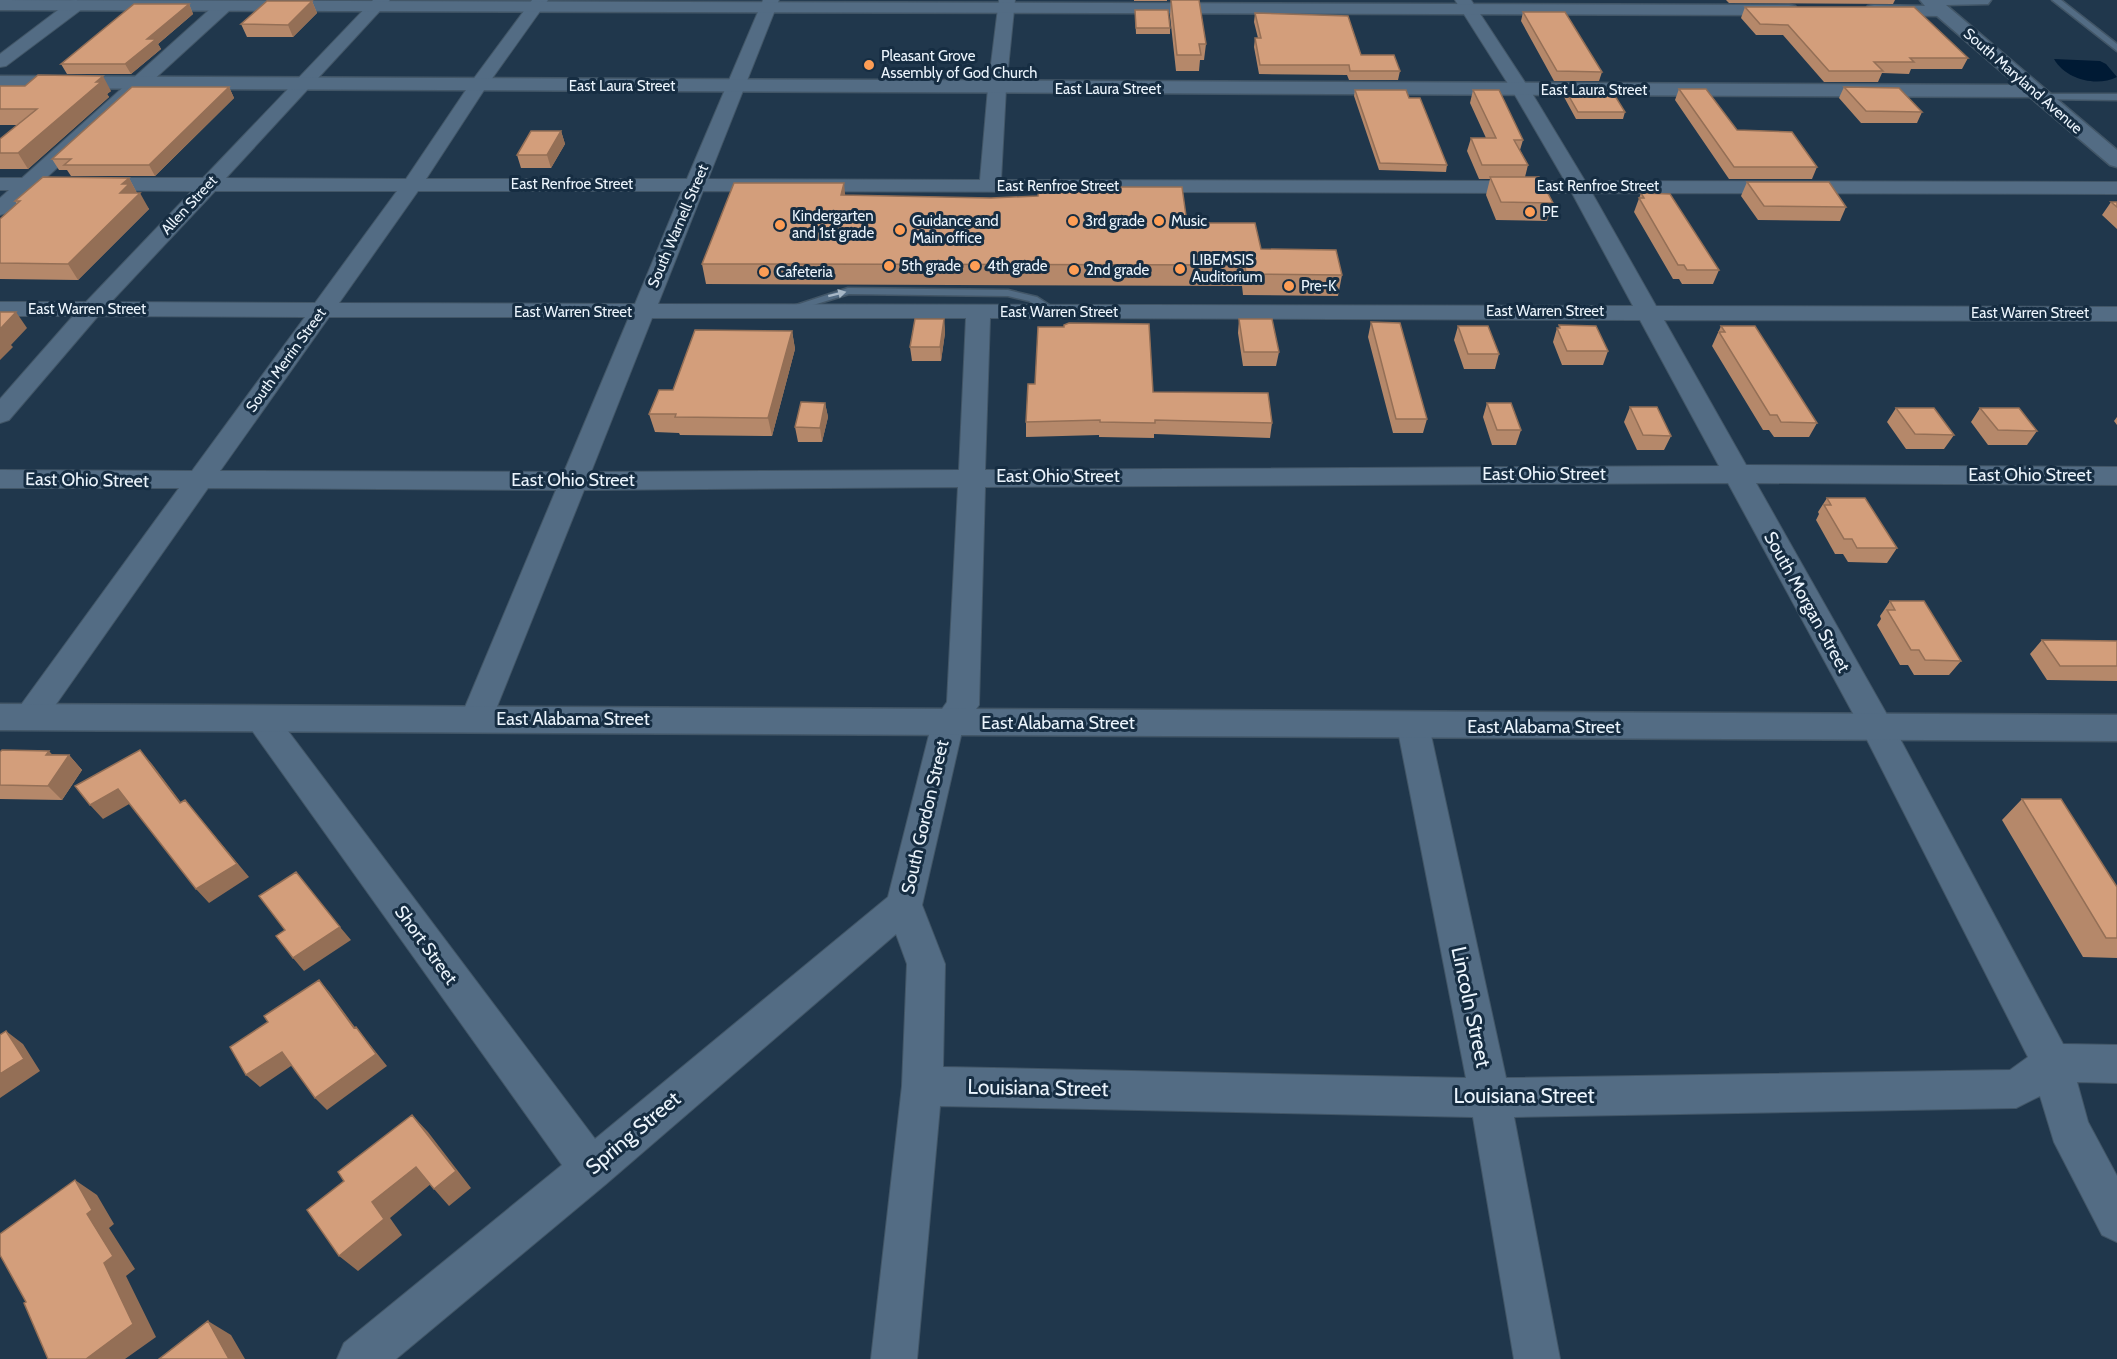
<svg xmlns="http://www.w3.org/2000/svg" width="2117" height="1359" font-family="Cabin,sans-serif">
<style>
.water{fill:#001a34}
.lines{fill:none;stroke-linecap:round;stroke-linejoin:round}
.service-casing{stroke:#425667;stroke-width:3}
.minor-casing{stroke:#425667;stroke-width:2}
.tertiary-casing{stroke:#425667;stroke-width:3}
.service{fill:#536c84;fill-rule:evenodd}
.minor{fill:#536c84;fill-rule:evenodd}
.tertiary{fill:#536c84;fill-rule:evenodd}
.wall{fill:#b5886a}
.shaded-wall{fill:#946f56}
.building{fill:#d39e7b;stroke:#946f56;stroke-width:1.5}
.oneway{fill:#a7b7c6}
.poi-dot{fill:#fd9d55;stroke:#162d42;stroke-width:2}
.labels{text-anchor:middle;stroke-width:6;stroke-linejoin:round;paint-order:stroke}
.far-poi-label{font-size:15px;fill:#ebf4fc;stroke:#162d42;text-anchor:start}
.far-street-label{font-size:15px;fill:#ebf4fc;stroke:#162d42}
.street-label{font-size:18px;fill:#ebf4fc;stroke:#162d42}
.near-street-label{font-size:21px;fill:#ebf4fc;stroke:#162d42}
</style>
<rect width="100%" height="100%" fill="#20374c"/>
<path class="water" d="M2054 59 2100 61 2106 64 2117 77C2097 87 2066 80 2054 59Z"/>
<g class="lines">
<g class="service-casing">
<path id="service" d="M2052 0H2061L2117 44V51Z
M2042 94H2117V100L2039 99V95Z
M848 288 1008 290 1037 297 1060 312 1054 315 1050 314 1029 301 1008 296 849 294 784 314 778 311Z"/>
</g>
<g class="minor-casing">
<path id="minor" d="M76 0 84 5 82 9 6 66 0 67V54L70 1Z
M373 0H390L226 178 406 179 472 81 532 0H548L486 87 426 179H687L763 0H779L708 179 980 180 988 88 999 0H1015L1006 88 1001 180 1565 181 1512 90 1455 0H1471L1530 90 1585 181 2117 182V194L1592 193 1656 306 2117 307V321L1664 320 1746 465 2117 467V485L1756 483 1890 720 2063 1044 2117 1045V1083L2077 1082 2088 1122 2117 1176V1242L2102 1235 2054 1142 2040 1096 2016 1108 1514 1117 1560 1359H1514L1473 1117 940 1106 917 1359H871L902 1086 907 964 896 934 606 1184 396 1359H337L344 1343 562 1165 251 729 246 720 251 711 262 708 273 711 595 1139 888 897 932 723 947 702 958 487 584 490 492 719 487 728 476 731 465 728 460 719 556 490 208 488 40 727 29 730 18 727 13 718 18 709 179 488H0V470L192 471 305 317 98 316 9 420 0 423V399L73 316H0V302H86L192 191 33 190 7 213 0 215V198L9 190H0V178H22L218 2H230L232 6 230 10 46 178H203ZM215 191H397L315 303 111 302ZM418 191H682L635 304 339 303ZM703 191 1572 193 1633 306 658 304ZM329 317H629L564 472 220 471ZM652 318H966L959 470 591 472ZM990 318 1640 320 1719 466 985 470ZM1728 483 1862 730 2028 1057 2010 1070 1506 1078 1429 726 1425 717 1413 714 1401 717 1397 726 1466 1078 943 1067 945 964 922 905 963 727 979 705 985 487Z"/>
</g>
<g class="tertiary-casing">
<path id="tertiary" d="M0 0 1789 5 1795 6 1798 10 1795 14 1789 15 0 10Z
M1920 0H1991L1988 4 1946 5 2117 150V167L2110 165 2030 97 0 88V76L2017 85 1937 16 1874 15 1868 14 1865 10 1868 6 1874 5 1925 6Z
M0 704 2117 715V741L0 730Z"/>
</g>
<use href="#service" class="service"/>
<use href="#minor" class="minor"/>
<use href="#tertiary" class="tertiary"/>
</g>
<path class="wall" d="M1134 0H1167V1H1134Z
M1171 0 1206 44 1204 60H1200L1199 71H1176L1170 16Z
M1726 0H1895L1893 4 1729 3Z
M312 1 317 13 293 37H247L241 24Z
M189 4 193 14 158 44 161 49 131 74H67L61 64Z
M1745 7 1968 58 1962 69H1911L1909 74 1882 73 1878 82H1824L1783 35H1756L1741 18Z
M1135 10 1170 28V34H1136Z
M1523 12 1602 72 1599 81H1554L1521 21Z
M1255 13 1400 71 1398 80H1349L1347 75 1259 74 1254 47 1255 38H1258L1254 22Z
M0 86 111 91 107 94 109 97 28 169H0V139L18 125H0Z
M229 87 234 98 155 176H71L67 170H59L52 159Z
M1844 87 1922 112 1917 123H1861L1839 98Z
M1679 89 1737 130 1817 167 1812 179H1729L1675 100Z
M1355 90 1409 98 1447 165 1446 172 1379 170 1354 96Z
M1473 90 1523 140 1520 150 1528 165 1525 177 1553 203 1547 221 1496 220 1486 195 1490 179H1479L1467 151 1471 138H1486L1470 103Z
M1566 91 1625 112 1623 119H1576L1564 97Z
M561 131 565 144 551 168H521L517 155Z
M129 178 137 193 149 209 78 280 0 279V219L17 204 15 201Z
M1747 182 1846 207 1840 221 1758 220 1741 196Z
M1641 193 1719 270 1713 284H1682L1679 279H1673L1634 212Z
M845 195 1187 223 1261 249 1342 275 1338 296 1243 295 1242 286 706 284 702 264Z
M2111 202H2117V229L2102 215Z
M944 319 945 333 941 361H912L910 347Z
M1239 319 1279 352 1276 366H1243L1238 333Z
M1371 322 1427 419 1423 433H1393L1368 337Z
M1559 325 1608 351 1603 365H1562L1553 342 1557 328H1559Z
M1458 326 1499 354 1495 369H1464L1454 340Z
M1721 326 1817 423 1809 437H1774L1769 430H1763L1712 346Z
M1064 327 1153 392 1272 423 1270 438 1154 434V438L1099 437V435L1026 437V422L1035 384Z
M792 331 795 349 772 436 680 435 679 433 655 432 649 414 673 390Z
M825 403 828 417 822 442H798L795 427Z
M1487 403 1521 430 1516 445H1492L1483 417Z
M1630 407 1671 436 1664 450H1637L1624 422Z
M1896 408 1954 435 1944 449H1906L1887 422Z
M1980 408 2037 431 2027 445H1988L1971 422Z
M2117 417V425L2114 421Z
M1827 498 1897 548 1887 563 1848 562 1843 554H1835L1816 520 1819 514 1818 512Z
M1890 601 1961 661 1949 675H1914L1908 665H1900L1877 625 1881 619 1880 616Z
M2042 640 2117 641V681L2047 680 2030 654Z
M0 752 69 755 82 770 62 800 0 799Z
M2022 799 2117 887V958L2083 957 2002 820Z"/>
<path class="shaded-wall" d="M312 1 317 13 293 37 288 25Z
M189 4 193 14 158 44 161 49 131 74 125 64 147 39Z
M103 76 111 91 107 94 109 97 28 169 18 153Z
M229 87 234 98 155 176 149 165Z
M561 131 565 144 551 168 547 155Z
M129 178 137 193 135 195 140 193 149 209 78 280 68 264 120 193 122 184Z
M844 183 846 203 841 195Z
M16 312 27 328 11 345 13 347 0 360V329Z
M944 319 945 333 941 361 940 347Z
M792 331 795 349 772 436 768 418Z
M825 403 828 417 822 442 820 428Z
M140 750 152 764 192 817 180 803Z
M49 751 62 765 69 755 82 770 62 800 48 786 46 755Z
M118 789 131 803 103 819 90 805Z
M185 800 249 877 209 903 196 889Z
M340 927 351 940 304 971 293 958Z
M319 980 330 993 365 1041 354 1028Z
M356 1027 387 1066 327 1110 315 1098Z
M6 1031 23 1044 40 1071 0 1098V1074Z
M282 1052 294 1064 260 1087 246 1075Z
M412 1115 428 1132 471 1188 449 1206 434 1189Z
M416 1167 432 1183 390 1218 402 1235 358 1271 339 1256 372 1202Z
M75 1180 97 1195 114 1224 109 1228 135 1269 126 1276 156 1337 125 1359H86L104 1263Z
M208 1321 231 1335 245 1359H229Z"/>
<path class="building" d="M1171 0H1199L1206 44H1199L1201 55H1177Z
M267 1H312L288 25 241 24Z
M134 4H189L147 39H156L125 64H61Z
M1745 7H1914L1968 58H1910L1914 62H1874L1883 71H1829L1788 25 1760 24Z
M1135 10H1168L1170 28H1136Z
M1523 12H1565L1602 72 1557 71Z
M1255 13 1348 16 1361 55H1394L1400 71H1350L1349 65H1260L1255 38H1261Z
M38 75 103 76 96 82H101L18 153H0V139L37 109H0V86H25Z
M132 87H229L149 165H64L71 159H52Z
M1844 87 1899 88 1922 112 1866 111Z
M1679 89H1706L1737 130 1792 132 1817 167H1734Z
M1355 90H1406L1409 98H1420L1447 165 1380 163Z
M1473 90H1499L1523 140H1514L1528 165H1482L1471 138H1496Z
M1566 91H1612L1625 112H1578Z
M531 131H561L547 155H517Z
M43 177 129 178 122 184H129L120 193H140L68 264 0 263V219L20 201H15Z
M1490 177H1539L1553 203 1501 202Z
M1747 182H1829L1846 207 1764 206Z
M734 183H844L841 195 991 198 1038 196 1039 187H1182L1187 223H1255L1261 249 1336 250 1342 275 1246 274 1245 265 702 264Z
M1641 193 1670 194 1719 270H1687L1684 265H1678L1639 198H1644Z
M2111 202H2117V207Z
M0 312H16L0 329Z
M915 319H944L940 347H910Z
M1239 319H1272L1279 352H1244Z
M1371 322 1400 323 1427 419H1396Z
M1069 323 1149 324 1153 392 1268 393 1272 423 1155 420V423L1100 422V420L1026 422 1028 384H1035L1038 327H1064V325Z
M1559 325 1596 326 1608 351H1567L1557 328H1560Z
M1458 326H1488L1499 354H1468Z
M1721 326H1755L1817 423 1781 422 1777 415H1770L1719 332H1725Z
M695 330 792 331 768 418 675 417 676 414H649L659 390H673Z
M801 402 825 403 820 428 795 427Z
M1487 403H1511L1521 430H1497Z
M1630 407H1657L1671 436 1643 435Z
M1896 408H1934L1954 435 1915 434Z
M1980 408H2019L2037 431 1998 430Z
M1827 498H1865L1897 548H1857L1852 539H1844L1824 505H1831Z
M1890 601H1924L1961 661 1925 660 1919 650H1911L1887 610H1895Z
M2042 640 2117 641V666H2060Z
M2 750 49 751 46 755H69L48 786 0 785V752Z
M140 750 180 803 185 800 237 864 196 889 118 789 90 805 75 786Z
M2022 799H2061L2117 887V938H2106Z
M296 872 340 927 293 958 276 936 285 930 259 896Z
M319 980 354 1028 356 1027 376 1054 315 1098 282 1052 246 1075 230 1047 268 1022 264 1016Z
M6 1031 24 1059 0 1074V1035Z
M412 1115 456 1171 434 1189 416 1167 372 1202 384 1219 339 1256 307 1210 344 1181 338 1172Z
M75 1180 92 1210 87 1214 113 1256 104 1263 133 1324 86 1359H48L24 1303 26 1302 0 1255V1234Z
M208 1321 229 1359H159Z"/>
<defs><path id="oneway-solid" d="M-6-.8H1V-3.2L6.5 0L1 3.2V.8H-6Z" transform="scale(1.5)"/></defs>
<use class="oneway" href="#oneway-solid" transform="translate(837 294) rotate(-14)"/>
<g class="poi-dot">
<circle cx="869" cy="65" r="6"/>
<circle cx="1530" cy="212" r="6"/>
<circle cx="1073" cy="221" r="6"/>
<circle cx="1159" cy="221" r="6"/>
<circle cx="780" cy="225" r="6"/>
<circle cx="900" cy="230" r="6"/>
<circle cx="889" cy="266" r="6"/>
<circle cx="975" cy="266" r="6"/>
<circle cx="1180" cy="269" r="6"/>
<circle cx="1074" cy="270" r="6"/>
<circle cx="764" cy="272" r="6"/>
<circle cx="1289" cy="286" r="6"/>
</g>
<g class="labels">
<g class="far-poi-label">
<text x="881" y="61">Pleasant Grove<tspan x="881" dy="17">Assembly of God Church</tspan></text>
<text x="1542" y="217">PE</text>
<text x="792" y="221">Kindergarten<tspan x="792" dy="17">and 1st grade</tspan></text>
<text x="912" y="226">Guidance and<tspan x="912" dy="17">Main office</tspan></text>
<text x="1085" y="226">3rd grade</text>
<text x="1171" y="226">Music</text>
<text x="1192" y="265">LIBEMSIS<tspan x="1192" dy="17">Auditorium</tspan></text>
<text x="901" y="271">5th grade</text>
<text x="987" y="271">4th grade</text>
<text x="1086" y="275">2nd grade</text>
<text x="776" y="277">Cafeteria</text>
<text x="1301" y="291">Pre-K</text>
</g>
<g class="far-street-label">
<text transform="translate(2023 81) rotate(41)" y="5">South Maryland Avenue</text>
<text x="622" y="91">East Laura Street</text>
<text x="1108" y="94">East Laura Street</text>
<text x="1594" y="95">East Laura Street</text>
<text x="572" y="189">East Renfroe Street</text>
<text x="1058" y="191">East Renfroe Street</text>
<text x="1598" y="191">East Renfroe Street</text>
<text transform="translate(189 205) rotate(-47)" y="5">Allen Street</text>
<text transform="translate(678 226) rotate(-67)" y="5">South Warnell Street</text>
<text x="87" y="314">East Warren Street</text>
<text x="1545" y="316">East Warren Street</text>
<text x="573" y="317">East Warren Street</text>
<text x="1059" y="317">East Warren Street</text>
<text x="2030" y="318">East Warren Street</text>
<text transform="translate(286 360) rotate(-54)" y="5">South Merrin Street</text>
</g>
<g class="street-label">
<text x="1544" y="480">East Ohio Street</text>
<text x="2030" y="481">East Ohio Street</text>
<text x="1058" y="482">East Ohio Street</text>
<text transform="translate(87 480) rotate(1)" y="6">East Ohio Street</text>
<text x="573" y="486">East Ohio Street</text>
<text transform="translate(1807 602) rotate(61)" y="6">South Morgan Street</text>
<text x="573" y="725">East Alabama Street</text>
<text x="1058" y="729">East Alabama Street</text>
<text x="1544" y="733">East Alabama Street</text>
<text transform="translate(925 817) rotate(-77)" y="6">South Gordon Street</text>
<text transform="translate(426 945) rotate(54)" y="6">Short Street</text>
</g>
<g class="near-street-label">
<text transform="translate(1471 1007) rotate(78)" y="7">Lincoln Street</text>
<text transform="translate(1038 1088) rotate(1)" y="7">Louisiana Street</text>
<text x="1524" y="1103">Louisiana Street</text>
<text transform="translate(633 1133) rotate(-40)" y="7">Spring Street</text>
</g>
</g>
</svg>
